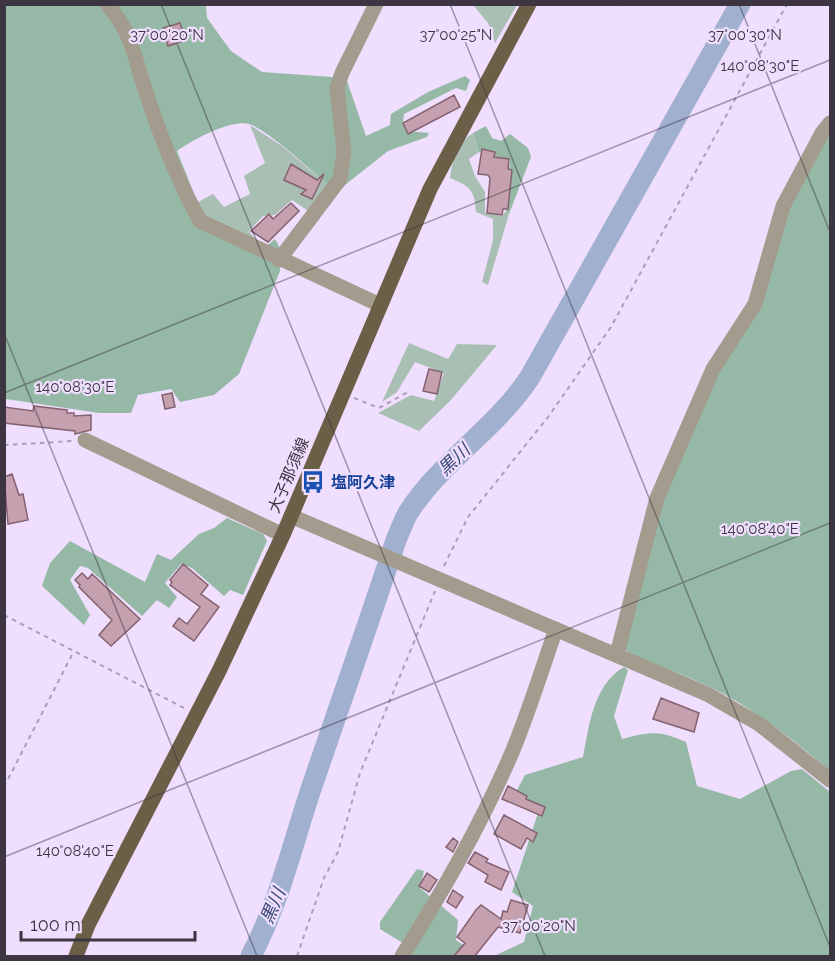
<svg xmlns="http://www.w3.org/2000/svg" width="835" height="961" font-family="Raleway,'Noto Sans JP',sans-serif">
<style>
.green{fill:#a9bfb3}
.forest{fill:#95b9a6}
.lines{fill:none;stroke-linecap:round;stroke-linejoin:round}
.river{stroke:#a1b0cf;stroke-width:21}
.building{fill:#c5a0ae;stroke:#84626f;stroke-width:1.5}
.path{stroke:#ac9eb7;stroke-width:2;stroke-dasharray:4.5 4.5;stroke-linecap:butt}
.minor{stroke:#a39c8e;stroke-width:15}
.major{stroke:#6c5f47;stroke-width:15}
.ticks{fill:none;stroke:#3d3642;stroke-width:1.5;stroke-opacity:0.45}
.labels{text-anchor:middle;stroke-width:4.5;stroke-linejoin:round;paint-order:stroke}
.street-label{font-size:16px;fill:#3d3642;stroke:#f0defe}
.transit-label{font-size:16px;font-weight:bold;fill:#164399;stroke:#f0defe;text-anchor:start}
.water-label{font-size:18px;font-style:italic;fill:#364975;stroke:#f0defe}
.ticks-label{font-size:15px;text-anchor:middle;fill:#3d3642;stroke:#f0defe;stroke-width:4.5;stroke-linejoin:round;paint-order:stroke}
</style>
<rect width="100%" height="100%" fill="#f0defe"/>
<path class="green" d="M473 5H517L495 43 488 23Z
M250 125 282 146 336 192 310 212 292 200 275 215 263 216 249 231 259 245 204 218 198 202 213 194 224 207 250 194 244 176 265 163Z
M473 133 479 152 469 159 475 176 485 192V213L502 216 506 211 509 214 488 285 482 282 493 240V219L476 212C475 191 470 186 450 178 452 161 458 143 473 133Z
M409 343 448 359 457 344 497 345 450 401 419 431 378 413 411 395 434 401 444 373 415 362 397 392 382 402Z"/>
<path class="forest" d="M4 5H206L207 18 231 51 262 72 346 78 366 136 390 125 391 114 428 92 465 76 470 80 466 91 456 88 404 114 403 122 408 131 429 133 427 137 388 151 336 192C318 177 269 130 249 124 231 119 192 140 177 151L204 218 264 248 275 239 280 248V271L239 374 214 395 180 402 171 389 138 395 131 413H99L6 399Z
M486 126 492 138 501 141 510 134 528 148 531 157 509 214 506 211 510 160 479 152 473 133Z
M830 131V771C793 739 753 708 708 686 682 674 654 664 627 653L623 639 658 505 725 358 787 208Z
M227 518 263 534 267 541 243 595 230 590 224 596 192 568 181 564 165 583 177 597 169 608 157 600 142 616 88 568 80 566 70 580 90 615 84 625 42 586 50 563 70 541 145 582 157 554 171 560 199 534 214 528Z
M624 667 628 670 614 716 622 739C650 732 658 730 686 742L697 786 740 799 791 771 802 769 830 792V956H494L524 942 533 906 512 892 539 810 515 794 525 775 583 757C589 725 594 684 624 667Z
M417 869 424 871 420 888 458 920 456 940 479 956H405L411 948 380 929V922Z"/>
<g class="lines">
<path class="river" d="M251 956C279 903 292 846 311 789 339 707 368 625 395 543 399 533 403 522 408 513 441 461 496 429 530 377L740 4"/>
</g>
<path class="building" d="M180 23 186 40 168 46 163 28Z
M454 95 460 107 408 134 403 123Z
M482 149 495 152 494 157 509 159 508 169 512 170 508 209H503L502 215 487 213 490 178 488 175 478 174Z
M291 164 317 180 324 174 312 199 301 194 306 190 284 180Z
M291 203 299 211 268 242 251 231 269 214 273 219Z
M429 369 442 372 437 394 423 391Z
M172 393 175 407 165 409 162 395Z
M34 406 67 410V413H74V416L91 415V430L75 434V431L4 423V407L33 411Z
M12 474 19 495 23 494 28 520 8 524 4 477Z
M183 564 208 585 201 594 219 607 194 641 173 626 179 618 187 624 200 607 170 585 172 582 170 580Z
M82 573 88 579 92 574 140 619 111 646 99 635 112 620 79 587 80 585 75 580Z
M661 698 699 713 694 732 653 719Z
M508 786 527 796 526 799 545 807 542 816 502 799Z
M504 815 537 833 533 842 527 838 521 849 494 834Z
M453 838 458 842 453 852 446 847Z
M475 852 488 859 486 862 509 872 501 890 485 882 488 875 468 863Z
M427 873 437 880 429 892 419 886Z
M453 890 463 897 456 908 447 902Z
M511 900 528 905 520 933 498 927 474 957H453L465 943 457 937 476 910 481 905 501 919 503 911 507 912Z"/>
<g class="lines">
<path class="path" d="M615 4 617 6
M354 398 379 408 408 392
M4 445 73 441
M444 566 468 517 548 417 611 327 787 4
M4 615 186 709
M4 787 74 651
M297 956 324 878 338 852 360 773 435 591"/>
<path class="minor" d="M107 4C131 32 133 51 143 83 158 130 176 178 200 221L380 305
M279 260 340 179 344 152 337 88 342 73 376 4
M85 440 283 535
M291 516 707 694 759 724 830 780
M617 654 657 498 713 369 755 304 783 206 822 133 830 123
M402 956C444 890 482 823 513 750 529 711 542 669 556 629"/>
<path class="major" d="M76 956 88 925 219 671 283 535 430 189 529 4"/>
</g>
<path class="ticks" d="M161 4 545 956M450 4 830 947M739 4 830 232M4 333 257 956M4 393 830 60M4 857 830 523"/>
<defs>
<g id="bus-bare" transform="scale(1.8)"><path d="M-5-6H5V4H4V6H2V4H-2V6H-4V4H-5ZM-3.5-4V0h7V-4ZM-3.5 1.2v1.5H-2V1.2ZM2 1.2v1.5H3.5V1.2Z" fill="#1a4fb4" stroke="#f0defe" stroke-width="2.5" paint-order="stroke"/></g>
</defs>
<g fill-rule="evenodd">
<use href="#bus-bare" x="313" y="482"/>
</g>
<g class="labels">
<g class="street-label">
<text transform="translate(288 475) rotate(-67)" y="6">大子那須線</text>
</g>
<g class="transit-label">
<text x="331" y="488">塩阿久津</text>
</g>
<g class="water-label">
<text transform="translate(454 460) rotate(-44)" y="6">黒川</text>
<text transform="translate(273 906) rotate(-67)" y="6">黒川</text>
</g>
</g>
<g class="ticks-label">
<text x="456" y="40">37°00'25"N</text>
<text x="745" y="40">37°00'30"N</text>
<text x="167" y="40">37°00'20"N</text>
<text x="760" y="71">140°08'30"E</text>
<text x="75" y="392">140°08'30"E</text>
<text x="760" y="534">140°08'40"E</text>
<text x="75" y="856">140°08'40"E</text>
<text x="539" y="931">37°00'20"N</text>
</g>
<rect width="835" height="961" fill="none" stroke="#3d3642" stroke-width="12"/>
<path d="M21 931v9h174v-9" fill="none" stroke="#3d3642" stroke-width="3"/>
<text x="30" y="931" font-size="18" fill="#3d3642" stroke="#f0defe" stroke-width="4.5" paint-order="stroke">100 m</text>
</svg>
